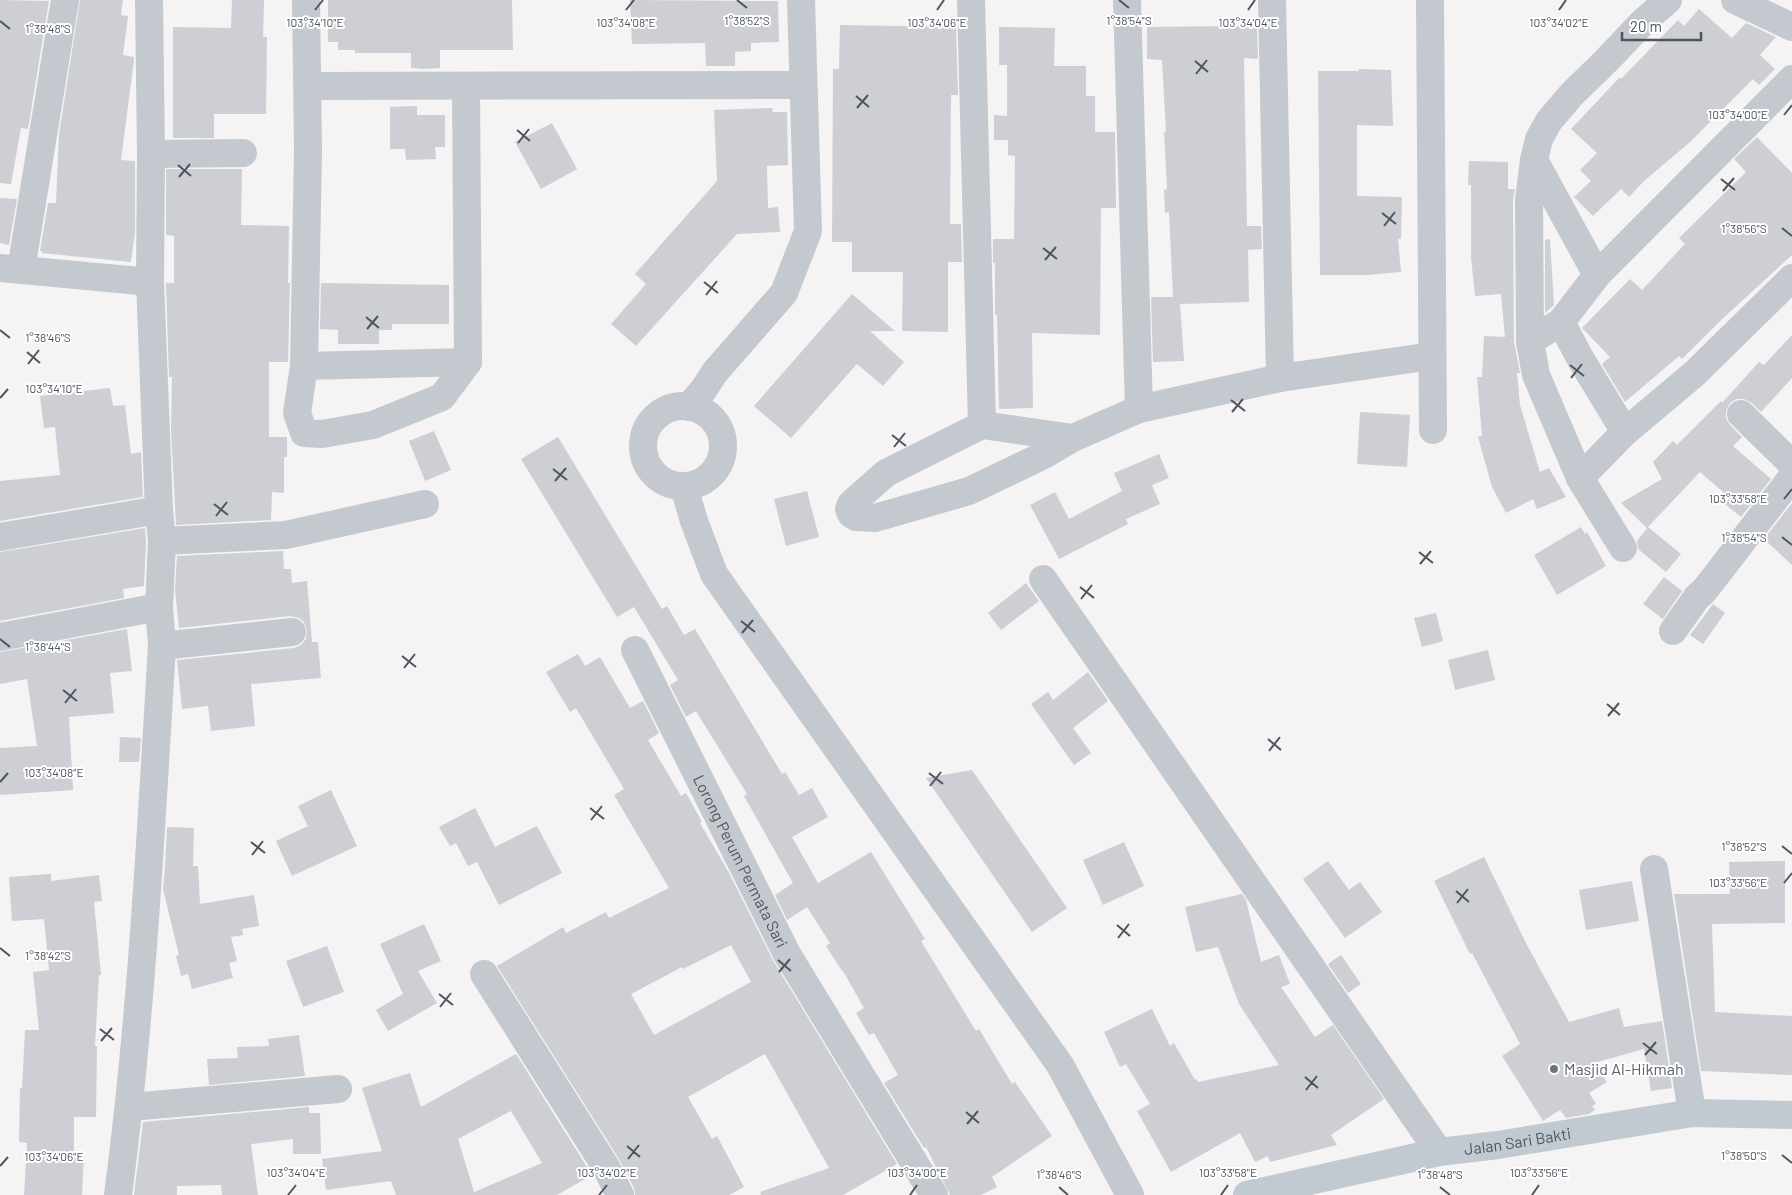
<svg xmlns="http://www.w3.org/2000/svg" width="1792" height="1195" font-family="Barlow,sans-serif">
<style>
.building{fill:#cdcfd4;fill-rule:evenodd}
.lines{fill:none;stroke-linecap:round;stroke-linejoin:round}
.street{stroke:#c3c9cf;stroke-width:28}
.secondary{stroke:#c1c9d1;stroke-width:28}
.ticks{fill:none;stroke:#4d555e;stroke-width:2}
.worship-dot{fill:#6b7280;stroke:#fff;stroke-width:2}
.labels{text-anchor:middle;stroke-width:4;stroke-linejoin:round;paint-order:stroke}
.street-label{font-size:16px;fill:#4d555e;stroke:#fff}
.worship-label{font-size:16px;fill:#5b616d;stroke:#fff;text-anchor:start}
.ticks-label{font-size:12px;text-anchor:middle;fill:#4d555e;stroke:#fff;stroke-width:4;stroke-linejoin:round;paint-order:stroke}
</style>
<rect width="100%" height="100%" fill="#f5f3f3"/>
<path class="building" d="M0 0 49 1 28 129 21 128 11 184 0 183Z
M80 0H123L121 15 128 16 123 55 134 57V60L121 160 135 161V232L131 262 42 253V251H40L48 203H56L59 134Z
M232 0H264L263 37H267L266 114H214V138H173V27L231 28Z
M328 0H512L513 50H440V68L424 69 411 68V53H355V50H338V42H328Z
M630 0 778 1 779 42 751 43V51L735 52V66H706L705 43 632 44Z
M1699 9 1732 38 1746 23 1776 37 1760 55 1775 69 1759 85 1753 79 1690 142 1644 181 1629 197 1621 189 1593 216 1574 197 1591 181 1580 170 1597 153 1571 129 1620 77 1621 79 1678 20 1684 26Z
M840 25 956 27 958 95H951L950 224H961L962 262H948V332L902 331 903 272H852V242H832L833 69H839Z
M1233 26 1257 28 1258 59 1244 58 1247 226H1261L1262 249 1248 250 1249 302 1180 304 1184 361 1153 362 1151 297H1173L1169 212 1165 213 1164 190 1167 189 1164 132H1166L1162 60 1147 59V27Z
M999 27 1055 28 1054 66H1086V96H1095V132H1115L1116 208H1101L1100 335 1032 333 1033 408 999 409 997 315H995V263H993V239H1014L1015 156 1008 155V140H994V115L1007 116V65H999Z
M1359 69 1391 70 1393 126 1357 125V196L1402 197 1401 239H1398L1401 272 1367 275H1320L1318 71H1359Z
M417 106V115H445V147H435L436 159 406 160 405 149H390V107Z
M773 108 772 112H787L788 165 767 166 768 208 778 207 780 232 737 234 636 346 611 324 646 284 635 274 717 181 714 110Z
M552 123 577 169 541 189 515 142Z
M1757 137 1792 173V255L1718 323 1682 359 1679 356 1625 402 1602 364 1610 357 1582 328 1630 279 1642 290 1685 244 1679 238 1746 172 1734 159Z
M1469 161 1508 162V189H1515L1513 200 1514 341 1520 373H1517L1520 405 1540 472 1549 468 1566 497 1537 509 1533 499 1506 513 1492 487 1478 437 1482 436 1477 377H1482L1484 336 1505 337 1501 294 1475 296 1471 257V185H1468Z
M166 169H242L241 225 289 226 288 283H290L288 362H269V437H287V457H284V493L272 492 271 520 176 525 171 430 172 377H169L166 283H174V236L166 235Z
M0 198 17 199 9 245 0 243Z
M1550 239 1554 305 1545 313V240Z
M321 283 449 285V324H392V330H379V344H338V330L320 329Z
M852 294 895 331H870L904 362 883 386 857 364 791 438 754 406Z
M1792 335V378L1761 412 1752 403 1744 399H1737L1730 403 1726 411V418L1730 425 1742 437 1733 446 1771 479 1741 517 1725 504 1730 498 1700 472 1647 528 1621 503 1662 479 1653 462 1673 441 1677 445 1721 401 1722 403 1759 362 1764 365Z
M110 388 113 406 125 405 131 454 141 452 143 497 0 521V481L60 475 55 427 44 428 40 396Z
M1360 412 1410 415 1407 467 1357 464Z
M434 431 451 470 425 481 409 441Z
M558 437 662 609 667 606 684 635 695 629 782 774 785 772 799 795 812 788 828 817 792 837 818 883 871 852 925 939 921 941 976 1031 979 1029 1012 1084 1015 1082 1052 1136 992 1177 997 1187 981 1195H950L926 1147 924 1148 884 1083 898 1075 874 1033 869 1035 856 1013 864 1008 843 971H842L826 946 830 943 807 907 787 920 775 895 793 883 744 796 747 794 696 711 686 717 670 685 678 680 634 607 617 617 521 459Z
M1159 454 1169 478 1152 485 1160 504 1126 519 1128 524 1059 559 1030 505 1055 492 1069 519 1122 491 1114 473Z
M807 491 819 537 786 546 774 499Z
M1792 503V565L1764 539Z
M1581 527 1585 534 1587 532 1606 566 1557 595 1534 555Z
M1648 527 1681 554 1666 572 1638 549 1637 541Z
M145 528 146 541 144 586 123 589 124 598 0 621V552Z
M283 551 284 569H291L292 583 307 581 312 642H318L321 678 251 684 255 726 211 731 208 706 182 709 177 660 294 648 301 645 306 639 307 630 304 622 299 618 290 616 179 628 175 590 177 556Z
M1664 577 1682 591 1663 619 1643 604Z
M1026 583 1039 601 1001 630 988 613Z
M1713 604 1725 613 1703 644 1690 635Z
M1436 613 1443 641 1422 647 1414 618Z
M127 629 132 671 110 673 114 713 69 717 73 790 0 795V748L37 746 27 679 0 684V652Z
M1488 650 1495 680 1455 690 1448 660Z
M578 654 585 666 600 657 630 708 643 701 659 733 648 740 681 796 686 793 702 822 700 823 728 871 774 962 897 1164 843 1195H761L760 1192 829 1168 765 1054 688 1097 712 1139 717 1136 744 1187 729 1195H635L634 1188 619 1159 497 966 563 927 566 933 606 912 609 918 669 888 614 795 624 789 576 708 570 712 546 672ZM731 945 751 982 654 1035 631 994 682 967 683 969Z
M1088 672 1108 701 1073 728 1091 753 1074 765 1031 704 1048 692 1053 700Z
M120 737 141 738 139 762H119Z
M972 770 1067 908 1032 932 926 778Z
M331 790 357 846 292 876 276 841 308 826 298 806Z
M475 808 495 847 537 826 562 873 499 905 477 862 468 866 456 843 450 846 439 827Z
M167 827 194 828 193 866H198L200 904 254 895 259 926 242 929 243 935 231 937 237 961 229 963 233 978 192 989 188 974 181 976 176 956 179 955 163 889 165 868Z
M1124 842 1144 886 1103 905 1083 860Z
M1484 857 1527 945 1569 1022 1619 1008 1624 1027 1662 1021 1672 1088 1651 1091 1644 1049 1594 1063 1607 1082 1589 1093 1596 1104 1592 1106 1595 1110 1589 1114 1566 1118 1560 1110 1543 1121 1502 1056 1520 1044 1472 953 1470 954 1434 881Z
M1328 861 1349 890 1360 882 1382 912 1345 938 1303 879Z
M1785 861V923L1712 924 1715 1012 1792 1016V1075L1701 1071 1674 894H1730L1729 862Z
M51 874V881L99 875 102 901 94 902 101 975H99L95 1046H97L96 1117H74V1154L84 1156 82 1195H24L27 1143 19 1142 20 1088H22L25 1030H39L33 972 49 970 44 919 12 921 9 877Z
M1632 881 1639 921 1586 930 1579 890Z
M1242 894 1246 900 1261 962 1279 955 1290 984 1281 987 1315 1037 1333 1025 1384 1099 1331 1135 1337 1145 1270 1162 1268 1156 1255 1162 1240 1133 1171 1172 1137 1111 1150 1104 1126 1064 1120 1067 1104 1032 1152 1009 1170 1046 1174 1043 1195 1080 1196 1079 1198 1082 1279 1065 1239 1004 1218 947 1196 952 1185 907Z
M424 924 441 961 418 971 437 1003 388 1031 376 1010 403 994 380 944Z
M327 946 344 992 303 1007 286 961Z
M1341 955 1361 984 1348 993 1328 964Z
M299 1035 305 1076 209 1085 207 1059 238 1058 237 1047 269 1046 268 1039Z
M516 1054 592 1175 557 1195H396L391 1181 326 1190 322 1159 382 1151 362 1088 410 1073 421 1107ZM511 1111 542 1163 474 1192 458 1139Z
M309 1107V1113H320L321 1154H293V1139L251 1144 258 1195H222L221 1185 177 1186V1195H134L143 1122Z"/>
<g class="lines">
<g class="street">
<path d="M306 0 308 151 304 366 297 413 304 433 322 434 373 425 442 397 468 362"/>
<path d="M971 0 982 425"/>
<path d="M1127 0 1139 409"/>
<path d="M1272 0 1280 378"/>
<path d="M1430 0 1433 430"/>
<path d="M1735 0 1792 27"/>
<path d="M308 86 803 85"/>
<path d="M151 154 243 153"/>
<path d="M1534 160 1597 275"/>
<path d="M0 268 150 282"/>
<path d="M21 270 65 0"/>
<path d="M1561 322 1580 358 1625 432"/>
<path d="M1530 341 1561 322 1597 275 1792 79"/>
<path d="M304 366 468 362 466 86"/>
<circle cx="683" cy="446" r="40"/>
<path d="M689 407 704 389 715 372 784 293 808 231 801 0"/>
<path d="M1741 414 1792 464"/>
<path d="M1073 438 982 425 886 473 851 504 849 509 851 514 856 517 875 518 969 491 1044 455 1073 438 1139 409 1280 378 1432 356"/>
<path d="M1580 478 1625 432 1694 374 1792 278"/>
<path d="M684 487 694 521 714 574 1060 1065 1130 1195"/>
<path d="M0 537 159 510"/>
<path d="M162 541 286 535 425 504"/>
<path d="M1623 548 1580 478 1536 375 1530 341 1529 200 1534 160 1539 139 1549 121 1572 94 1606 61 1643 22 1668 0"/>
<path d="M1043 579 1439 1152"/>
<path d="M1673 631 1697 597 1704 591 1792 477"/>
<path d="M0 637 159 607"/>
<path d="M162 646 292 632"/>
<path id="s1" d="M635 650 787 954 934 1195"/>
<path d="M1654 869 1692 1113"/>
<path d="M484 974 606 1167 620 1195"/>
<path d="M130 1107 338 1089"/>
<path d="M118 1195C142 1013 151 829 162 646L159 607 162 541 159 510 150 282 151 154 149 0"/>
</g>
<path class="secondary" id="s2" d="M1247 1195 1439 1152 1498 1145 1692 1113 1792 1115"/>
</g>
<path class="ticks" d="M737 0 747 8M1119 0 1129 8M315 10 323 0M626 10 634 0M937 10 944 0M1248 10 1255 0M1559 10 1566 0M0 21 10 29M1195 61 1208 72M1196 74 1207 60M856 96 869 107M857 108 868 95M1784 115 1792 105M517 130 530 141M518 143 529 129M178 165 191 176M179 177 190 164M1721 179 1735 190M1723 191 1734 178M1382 213 1396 224M1384 226 1395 212M1782 228 1792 236M1043 248 1057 259M1045 260 1056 247M704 282 718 293M706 295 717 281M366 317 379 328M367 329 378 316M0 330 10 338M27 352 40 363M28 364 39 350M1570 365 1584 376M1571 378 1582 364M0 398 8 389M1231 400 1245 411M1232 412 1243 399M892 435 906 446M894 447 905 433M553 469 567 480M555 481 566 468M1784 499 1792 489M214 504 228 515M216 516 227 502M1782 537 1792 545M1419 552 1433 563M1420 564 1431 551M1080 587 1094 598M1081 599 1092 585M741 621 755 632M742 633 753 620M0 639 10 647M402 656 416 667M404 668 415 654M63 690 77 701M65 703 76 689M1607 704 1620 715M1608 716 1619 703M1268 739 1281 750M1269 751 1280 737M929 773 943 784M0 782 8 773M930 786 941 772M590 808 604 819M591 820 602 806M251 842 265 853M1782 846 1792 854M252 855 263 841M1784 883 1792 873M1456 891 1469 902M1457 903 1468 889M1117 925 1130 936M1118 938 1129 924M0 948 10 956M778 960 791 971M779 972 790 959M439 994 453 1005M440 1007 451 993M100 1029 114 1040M101 1041 112 1028M1643 1043 1657 1054M1645 1055 1656 1042M1305 1077 1318 1088M1306 1090 1317 1076M966 1112 979 1123M967 1124 978 1111M627 1146 640 1157M1782 1155 1792 1163M628 1159 639 1145M0 1166 8 1157M1059 1187 1068 1195M1440 1187 1450 1195M288 1195 296 1185M599 1195 607 1185M910 1195 917 1185M1221 1195 1228 1185M1532 1195 1539 1185"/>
<circle class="worship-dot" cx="1554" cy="1069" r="5"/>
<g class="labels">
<g class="street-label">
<text dy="6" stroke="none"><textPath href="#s1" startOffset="236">Lorong Perum Permata Sari</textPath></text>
<text dy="6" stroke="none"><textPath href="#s2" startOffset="276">Jalan Sari Bakti</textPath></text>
</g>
<g class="worship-label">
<text x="1564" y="1075">Masjid Al-Hikmah</text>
</g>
</g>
<g class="ticks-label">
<text x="747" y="25">1°38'52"S</text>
<text x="1129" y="25">1°38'54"S</text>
<text x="315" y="27">103°34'10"E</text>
<text x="626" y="27">103°34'08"E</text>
<text x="937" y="27">103°34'06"E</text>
<text x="1248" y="27">103°34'04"E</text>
<text x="1559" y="27">103°34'02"E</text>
<text x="48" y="33">1°38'48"S</text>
<text x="1738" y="119">103°34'00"E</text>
<text x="1744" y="233">1°38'56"S</text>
<text x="48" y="342">1°38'46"S</text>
<text x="54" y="393">103°34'10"E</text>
<text x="1738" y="503">103°33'58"E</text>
<text x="1744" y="542">1°38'54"S</text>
<text x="48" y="651">1°38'44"S</text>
<text x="54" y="777">103°34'08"E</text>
<text x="1744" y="851">1°38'52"S</text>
<text x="1738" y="887">103°33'56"E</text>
<text x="48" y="960">1°38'42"S</text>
<text x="1744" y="1160">1°38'50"S</text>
<text x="54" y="1161">103°34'06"E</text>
<text x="296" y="1177">103°34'04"E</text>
<text x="607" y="1177">103°34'02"E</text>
<text x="917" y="1177">103°34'00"E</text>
<text x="1228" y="1177">103°33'58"E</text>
<text x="1539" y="1177">103°33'56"E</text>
<text x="1059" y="1179">1°38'46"S</text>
<text x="1440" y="1179">1°38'48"S</text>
</g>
<path d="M1622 32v8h79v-8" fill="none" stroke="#4d555e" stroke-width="2.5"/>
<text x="1630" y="32" font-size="15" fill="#4d555e" stroke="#ffffff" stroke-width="4" paint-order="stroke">20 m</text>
</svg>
